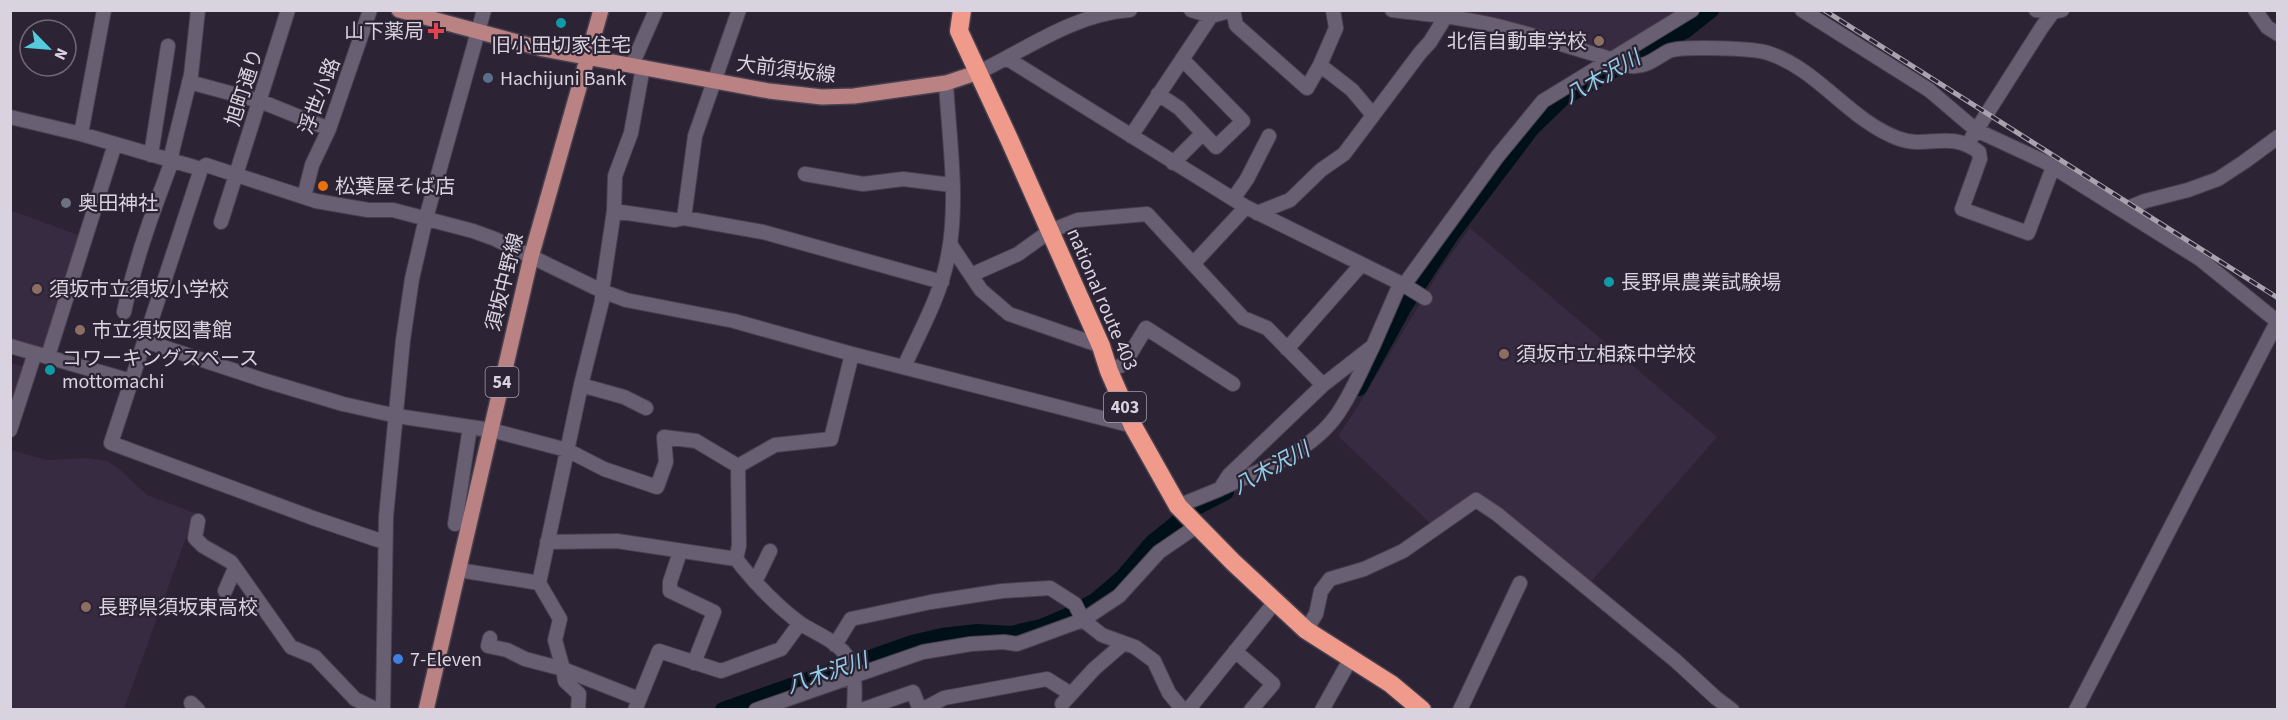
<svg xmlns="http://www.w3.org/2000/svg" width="2288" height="720" font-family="'Source Sans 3','Noto Sans JP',sans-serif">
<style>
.built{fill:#372b42}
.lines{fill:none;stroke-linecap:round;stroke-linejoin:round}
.river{stroke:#001019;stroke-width:16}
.minor-casing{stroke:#47404e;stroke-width:16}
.major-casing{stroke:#47404e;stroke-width:18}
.highway-casing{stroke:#47404e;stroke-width:21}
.minor{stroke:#695f73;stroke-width:14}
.major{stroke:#ba8282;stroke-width:15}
.highway{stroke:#f09a8c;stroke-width:18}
.rail-casing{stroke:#a9a3b0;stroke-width:5}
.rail{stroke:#2c2334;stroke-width:3;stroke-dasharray:9;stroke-linecap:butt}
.culture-dot{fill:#0f9aa8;stroke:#2c2334;stroke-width:2}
.health-dot{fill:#e0444e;stroke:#2c2334;stroke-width:2}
.education-dot{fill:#8d6e63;stroke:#2c2334;stroke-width:2}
.service-dot{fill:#5c6f8a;stroke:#2c2334;stroke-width:2}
.food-dot{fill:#e8710a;stroke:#2c2334;stroke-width:2}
.worship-dot{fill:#6b7280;stroke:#2c2334;stroke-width:2}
.shop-dot{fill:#3f7fe0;stroke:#2c2334;stroke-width:2}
.labels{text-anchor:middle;stroke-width:4.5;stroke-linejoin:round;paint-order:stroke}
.shield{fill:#2c2334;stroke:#a49eab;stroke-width:1.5}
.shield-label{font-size:18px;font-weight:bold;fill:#d8d3de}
.poi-label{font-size:20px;fill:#d8d3de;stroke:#2c2334;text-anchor:start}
.street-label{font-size:20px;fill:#d8d3de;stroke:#2c2334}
.water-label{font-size:21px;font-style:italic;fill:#90cee9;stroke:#2c2334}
</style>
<rect width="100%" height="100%" fill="#2c2334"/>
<path class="built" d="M1465 11H1681L1609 55 1472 16Z
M10 210 81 236 44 348 11 343Z
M1470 228 1717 437 1589 584 1487 500 1431 524 1338 436 1358 406 1444 264Z
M11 363 23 367 11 407Z
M11 450 47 460 88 458 107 461 118 468 147 495 195 513 124 709 11 710Z"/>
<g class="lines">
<path class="river" d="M1359 388 1405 305 1451 235 1532 128 1563 98 1686 30 1711 10
M723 710 912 643 942 636 977 632 1011 634 1041 627 1067 616 1095 601 1123 577 1152 543 1195 508 1226 492"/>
<g class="minor-casing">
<path id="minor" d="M1191 10 1211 16 1233 10 1236 25 1307 88 1320 65 1336 28 1333 10
M1392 10C1431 15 1471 18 1509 29 1540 37 1570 47 1601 56 1611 59 1622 65 1631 66 1646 68 1657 57 1669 51 1682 46 1754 48 1768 53 1818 69 1848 119 1897 138 1928 150 1948 129 1979 152L1980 159 1962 209 2028 233 2053 167
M1802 10 1929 90 1976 130 2045 162 2200 259 2278 322
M2036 10 2053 12
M2255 10 2267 27 2278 34
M1008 59 1246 207 1404 285 1425 298
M632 65 656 10
M1320 65 1352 90 1373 115
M979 72C1027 49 1074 14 1130 10
M189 82 260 101 329 129
M1158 94 1179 108 1216 147 1243 121 1182 59
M10 117 81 134 201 169 206 165 316 201 368 210H393L473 231 495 239 602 291 626 300 734 321 852 354 1133 426
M81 134 104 10
M1131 136 1211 16
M1972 137 2042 27 2053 12 2062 10
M151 155 168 46
M1173 163 1203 133
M201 169 111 443 313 518 384 542
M805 174 863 184 903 179 952 185
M304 197 312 165 329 129 370 10
M1233 199 1247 179 1269 136
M2123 210 2145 201 2188 190 2218 179 2244 162 2278 137
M614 211 675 220 684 218 763 232 942 282
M1257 213 1290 200 1321 170 1344 154 1420 53 1430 42 1446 16
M684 218 695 136 739 10
M221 222 288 10
M950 244 981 290 1009 314 1101 346
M1193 264 1246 207
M971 275 1018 254 1050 231 1078 220 1147 214 1243 318 1267 328 1323 385 1229 475 1220 489 1178 506
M1404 285 1497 157 1543 101 1692 10
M124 312C135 260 153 211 172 161V152L191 75 198 10
M145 341 266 381 343 404 397 416 491 430 567 450 604 469 657 487 666 462 664 437 696 441 738 466
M10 346 131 381
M1287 349 1361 265
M852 354 831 439 775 445 738 466 739 546 736 559C754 582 777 606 801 624 817 634 840 642 849 660 856 675 855 693 854 710
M48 356 115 144
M904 367C920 331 941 295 948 256 959 200 949 139 946 83
M1109 371 1124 364 1146 328 1233 384
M581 385 624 397 646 408
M1323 385 1373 346 1400 284
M10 430 35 353
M1222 488C1265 468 1317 450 1342 407 1354 388 1363 366 1373 346
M198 521 195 538 203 546 231 562 291 647 315 657 355 699 377 710
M455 524 470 427
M547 542 617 541 736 559
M680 552 670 582V591L714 612 694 663
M459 570 539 583
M755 582 770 551
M225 591 235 568
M1306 630 1316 614 1321 591 1330 579 1364 569 1403 551 1476 500 1497 514 1676 661 1716 698 1732 710
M490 638 488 646 507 650 525 659 563 669 565 681 579 694 578 710
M1235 651 1273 684 1251 710
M639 699 563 669 555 640 560 619 539 583 581 385 602 301V291L614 211 615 176 631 133 643 67
M191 703 198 710
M1062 704 1094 669 1124 643
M383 710 386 517 403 340 412 279 426 218 484 10
M635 710 659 651 721 671 781 649 800 623
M756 710 923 652 971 644 1004 642 1017 644 1083 620 1075 604 1050 588 1002 591 931 602 851 619 835 645
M861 710 913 692 920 710
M922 710 944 698 1047 679 1071 694
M1183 710 1169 693 1154 661 1135 647 1102 635 1083 620 1119 596 1159 552 1197 526
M1188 710 1275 602
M1322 710 1351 658
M1460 710 1520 583
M2076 710 2278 320"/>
</g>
<g class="major-casing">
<path id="major" d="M399 10 543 49 769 91 822 97 854 96 946 83 979 72
M426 710 531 257 601 10"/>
</g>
<g class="highway-casing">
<path id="highway" d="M962 10 959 31 1010 141 1101 346 1109 371 1133 426 1178 506 1233 562 1306 630 1391 684 1422 710"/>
</g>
<use href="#minor" class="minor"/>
<use href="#major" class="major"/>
<use href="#highway" class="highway"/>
<g class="rail-casing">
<path id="rail" d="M1824 10 2278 298"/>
</g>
<use href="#rail" class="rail"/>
</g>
<g class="culture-dot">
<circle cx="561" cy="23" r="6"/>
<circle cx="1609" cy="282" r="6"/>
<circle cx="50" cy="370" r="6"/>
</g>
<path class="health-dot" d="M433 22h6v6h6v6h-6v6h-6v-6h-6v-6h6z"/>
<g class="education-dot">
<circle cx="1599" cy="41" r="6"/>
<circle cx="37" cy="289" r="6"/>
<circle cx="80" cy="330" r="6"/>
<circle cx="1504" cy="354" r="6"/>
<circle cx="86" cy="607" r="6"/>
</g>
<circle class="service-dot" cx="488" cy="78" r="6"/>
<circle class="food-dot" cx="323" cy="186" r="6"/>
<circle class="worship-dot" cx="66" cy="203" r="6"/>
<circle class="shop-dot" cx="398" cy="659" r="6"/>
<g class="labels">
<g class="shield">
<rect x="485.5" y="367" width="33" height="30" rx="4.5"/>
<rect x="1104" y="392" width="42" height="30" rx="4.5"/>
</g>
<g class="shield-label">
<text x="502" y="388">54</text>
<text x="1125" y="413">403</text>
</g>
<g class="poi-label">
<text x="424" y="38" text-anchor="end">山下薬局</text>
<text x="1587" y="48" text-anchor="end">北信自動車学校</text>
<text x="561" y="52" text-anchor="middle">旧小田切家住宅</text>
<text x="500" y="85">Hachijuni Bank</text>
<text x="335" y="193">松葉屋そば店</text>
<text x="78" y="210">奥田神社</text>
<text x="1621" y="289">長野県農業試験場</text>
<text x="49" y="296">須坂市立須坂小学校</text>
<text x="92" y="337">市立須坂図書館</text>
<text x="1516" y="361">須坂市立相森中学校</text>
<text x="62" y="365">コワーキングスペース<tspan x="62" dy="23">mottomachi</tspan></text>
<text x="98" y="614">長野県須坂東高校</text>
<text x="410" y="666">7-Eleven</text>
</g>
<g class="street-label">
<text transform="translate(786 69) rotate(7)" y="7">大前須坂線</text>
<text transform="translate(244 87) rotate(-72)" y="7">旭町通り</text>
<text transform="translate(319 96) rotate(-69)" y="7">浮世小路</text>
<text transform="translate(504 282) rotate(-76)" y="7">須坂中野線</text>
<text transform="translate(1103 299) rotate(67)" y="7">national route 403</text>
</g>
<g class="water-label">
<text transform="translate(1602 77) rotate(-30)" y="7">八木沢川</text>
<text transform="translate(1271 468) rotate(-29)" y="7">八木沢川</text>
<text transform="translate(827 673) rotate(-19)" y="7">八木沢川</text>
</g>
</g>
<rect width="2288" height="720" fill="none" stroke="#d8d3de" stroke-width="24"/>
<g transform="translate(48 48) rotate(115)"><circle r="28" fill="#2c2334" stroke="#716978" stroke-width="1.5"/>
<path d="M0-4.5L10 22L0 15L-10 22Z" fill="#54cadd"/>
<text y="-9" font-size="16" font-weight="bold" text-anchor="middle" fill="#d8d3de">N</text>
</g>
</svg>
